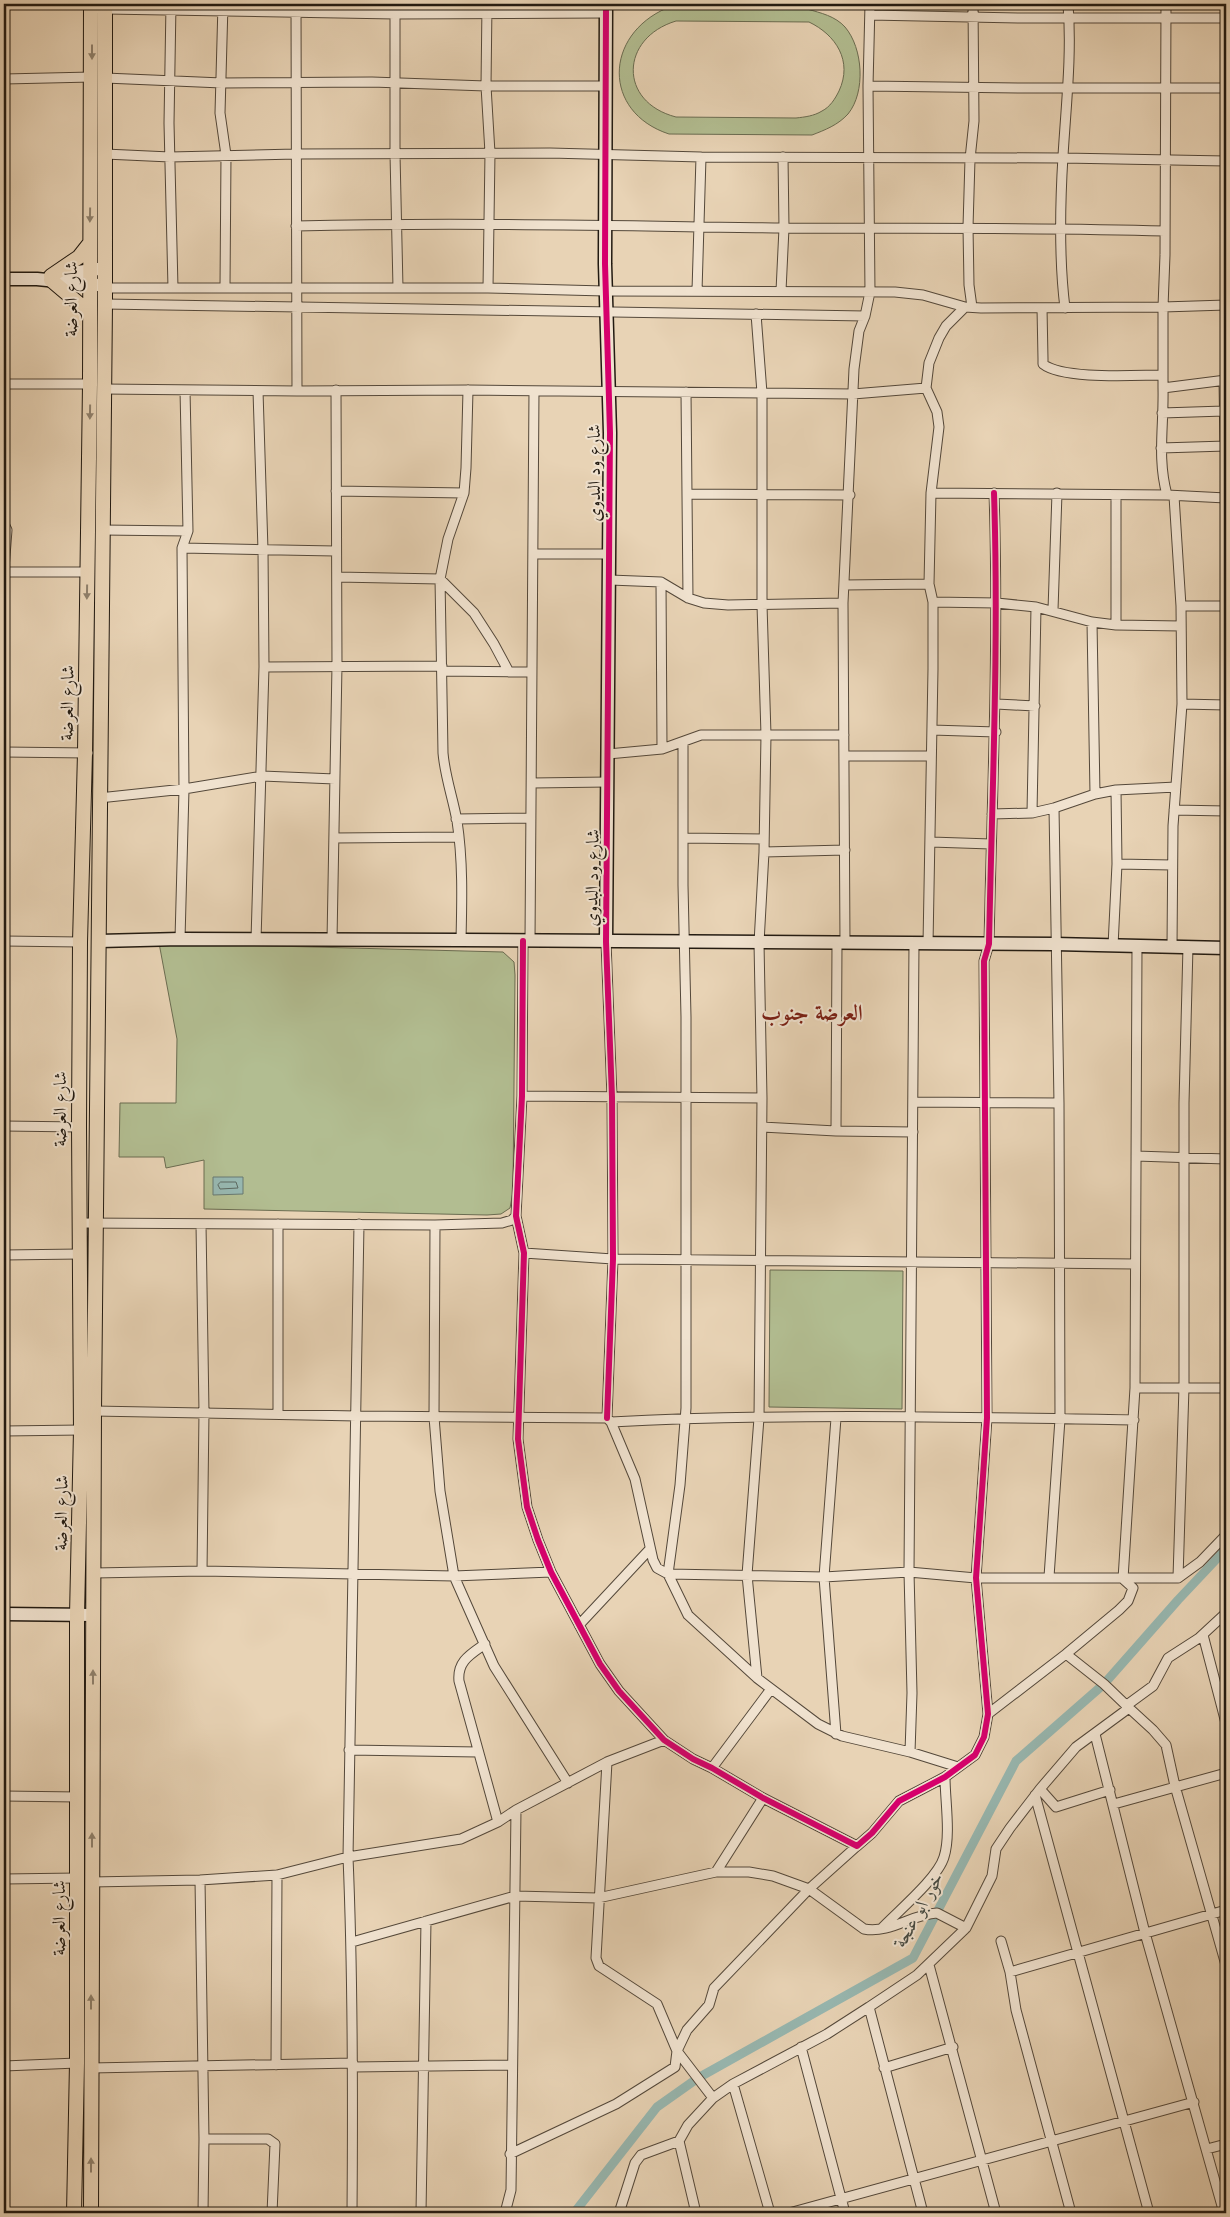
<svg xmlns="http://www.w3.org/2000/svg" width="1230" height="2217" font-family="'Old Standard TT',Amiri,serif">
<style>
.green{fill:#b2bd91;stroke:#6a6c51;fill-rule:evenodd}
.water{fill:#97b7b0;stroke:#687870}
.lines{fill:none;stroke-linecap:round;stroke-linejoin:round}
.shore{stroke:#5c6860;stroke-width:1}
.canal{stroke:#97b7b0;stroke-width:9}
.street-casing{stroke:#54483a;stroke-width:11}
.secondary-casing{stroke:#221a11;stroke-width:15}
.primary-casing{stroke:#221a11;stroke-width:16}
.street{stroke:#f0e2cf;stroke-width:9}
.secondary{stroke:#f0e2cf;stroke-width:12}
.primary{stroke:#e8d3b5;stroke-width:14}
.cycleway-casing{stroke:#f0e2cf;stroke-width:9}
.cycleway{stroke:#d6006c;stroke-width:6}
.oneway{fill:#8f806b}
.labels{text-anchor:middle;stroke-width:4;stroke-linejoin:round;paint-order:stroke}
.street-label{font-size:18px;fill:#221a11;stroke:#f0e2cf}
.water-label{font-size:19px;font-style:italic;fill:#454941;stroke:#f0e2cf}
.district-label{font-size:22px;font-weight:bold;fill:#7a1f14;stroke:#f0e2cf}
</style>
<rect width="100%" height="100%" fill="#e8d3b5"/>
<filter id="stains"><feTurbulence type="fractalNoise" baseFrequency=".004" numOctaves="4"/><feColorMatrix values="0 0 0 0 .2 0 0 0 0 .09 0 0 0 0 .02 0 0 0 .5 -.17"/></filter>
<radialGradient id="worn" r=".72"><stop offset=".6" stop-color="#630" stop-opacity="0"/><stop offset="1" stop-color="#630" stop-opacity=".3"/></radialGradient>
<path class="green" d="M667 8 807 9C821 13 835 16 845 27 863 48 866 92 848 114 838 125 825 130 812 135L669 134C602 112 604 35 667 8ZM676 21 809 22C836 35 853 61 839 91 835 99 830 107 822 111 814 116 805 117 796 118L676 117C618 102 620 38 676 21Z
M159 943 503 952 514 962 515 975 513 1192 510 1208 501 1214 487 1215 204 1209V1160L166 1168 164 1157H119L120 1103H176L177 1039Z
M770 1270 903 1271 902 1409 769 1407Z"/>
<path class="water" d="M213 1177H243V1194L213 1195Z"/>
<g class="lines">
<path class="shore" d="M221 1182H236L238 1188 220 1189 218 1185Z"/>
<path class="canal" d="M574 2213 657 2107 698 2078 913 1958 1016 1761 1104 1684 1178 1600 1226 1549"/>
<g class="street-casing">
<path id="street" d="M171 4 169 123 173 288
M223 4 220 113 226 155 225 287
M296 4 297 391
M395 4V154L398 288
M487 4 486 86 490 153 488 288
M105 9 395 14 605 13
M870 15 1020 18H1226
M105 78 222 83 372 82 486 86H605
M4 79 92 77
M868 86 1019 88H1226
M105 154 170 157 296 154 550 153 701 157 1063 158 1226 161
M296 226C460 222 622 226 785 228 912 229 1039 227 1165 231
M105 288H488L605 291 895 292 923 295 965 307 981 308 1163 307 1165 255 1166 4
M697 291 701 157
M781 291 784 228 783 157
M105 304 865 316
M972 307 969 285 968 227 970 159 974 121 973 4
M1042 308 1043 359V364C1063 380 1136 375 1162 375
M1065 308C1059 260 1060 205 1063 156 1066 105 1072 54 1068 4
M756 314 762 393V605L766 735 764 852 759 943 762 1098 759 1418 747 1575 757 1678
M1224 380 1225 446
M4 384H90
M1163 388 1226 380
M103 389 297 391 468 390 853 394 926 388
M686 392 688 598
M1162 413 1224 411
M1161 448 1226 446
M336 491 464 493
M931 493 1167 495 1226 498
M687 494 850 495
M1167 495C1157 458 1164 426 1163 388 1163 361 1163 334 1163 307L1226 305
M4 524 7 530 4 569
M102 530 188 531
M182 548 335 551
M534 554H609
M4 572H88
M337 577 440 579 474 613 494 644 509 672
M610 580 661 582 688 598 704 603 728 605 843 603
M661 582 662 749
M844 585 929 584
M933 602 997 603 1036 607 1092 622 1116 625 1181 626
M1181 606H1226
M1053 610 1057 493
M1092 622 1095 794 1116 790 1176 787
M1116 625V495
M264 667 442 666
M442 671 532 672
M996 704 1035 706
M1182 704 1226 705
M932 730 996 732
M683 742V885L686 1017V1408L680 1485 668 1574 688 1615 757 1678 818 1724 842 1736 910 1752 958 1767
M4 752 88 753
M608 754 662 749 701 735H844
M844 756H931
M532 783 608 782
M99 798 184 789 262 776 335 779
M1174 810 1226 811
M1032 813 1036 607
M992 814 1032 813 1054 808 1095 794
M456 819 531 818
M334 838 459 837
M684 838 764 839
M931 842 991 844
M764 852 845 850
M1117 864 1172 865
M180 939 184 789 182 548 188 531 185 390
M256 940 264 667 263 550 258 391
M332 940 337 665 336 390
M461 940C462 900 463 860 457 821 453 798 445 777 443 753L440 579 448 539 464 493 466 468 468 390
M4 941 80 942
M523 941 522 1096 516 1216 524 1253 518 1439 527 1507 538 1540 551 1572 600 1664 619 1691 664 1740 693 1759 712 1768 763 1798 857 1846 872 1833 899 1801 945 1777 975 1755 984 1737 988 1714 976 1578 987 1418 984 961 989 944C992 794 999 644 994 493
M530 941 534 391
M606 942 612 1097 613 1259 607 1418
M845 943 843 603 854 369 859 331 865 316 870 292 868 86 870 4
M928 944 933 669V602L929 584 931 493 939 427 937 412 926 388 929 363 939 338 946 326 965 307
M1113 946 1117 864 1116 790
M1172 947 1173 826 1182 704 1181 606 1174 496
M522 1096 762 1098
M913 1102 1059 1103
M4 1126 79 1127
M762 1127 836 1131 913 1132
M836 1131 837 943
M1136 1156 1226 1159
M81 1223 435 1225 502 1223 512 1220 516 1216
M201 1224 204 1412 202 1571
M435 1225 434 1417 440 1491 454 1576 494 1666 568 1783
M524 1253 613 1259 1135 1264
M4 1255 80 1254
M1135 1388H1226
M94 1411 357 1416 607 1418 611 1422C785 1413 960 1417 1134 1420
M278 1413V1224
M611 1422 635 1479 653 1560 657 1568 668 1574 824 1577 909 1572 976 1578H1178L1200 1562 1226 1535
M4 1431 81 1430
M94 1573 202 1571 454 1576 551 1572
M1049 1577 1060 1419 1059 1103 1054 808
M1178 1578 1184 1387V1103L1188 946
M579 1625 649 1550
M1203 1635 1226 1723
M485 1644C471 1654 457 1661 459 1681L498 1822
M1127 1705 1153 1686 1168 1658 1199 1638 1226 1613
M1129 1708 1153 1730 1166 1745 1175 1786 1226 1965
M988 1714 1066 1654 1119 1610 1128 1601 1133 1588 1123 1579 1135 1388 1137 946
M836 1734 824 1577 836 1418
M1095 1734 1145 1933 1224 2213
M349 1750 478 1752
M910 1752 912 1693 909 1572 914 944
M607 1762 596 1958 599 1966 657 2004 677 2051 713 2098
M712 1768 771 1689
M1040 1789 1076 1747 1129 1708 1104 1684 1066 1654
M1035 1795 1149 2213
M4 1796 77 1797
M1114 1804 1226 1773
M857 1846 809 1889 864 1929C890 1934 912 1914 937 1913L966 1928
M716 1872 763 1798
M4 1879 77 1878
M200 1880 204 2139 203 2213
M91 1882 200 1880 277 1875 348 1857 461 1839 498 1822 516 1810 607 1762 664 1740
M881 1929C897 1912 938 1878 944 1857 951 1835 945 1800 945 1777
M1001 1941 1010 1972 1016 2010 1071 2213
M352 1942 515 1896 598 1898 716 1872H749L773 1876 809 1889 714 1988 709 2005 687 2030 677 2051 675 2067 616 2104 510 2154
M929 1965 996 2213
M1010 1972 1226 1910
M801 2047 845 2213
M276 2065 277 1875
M4 2066 77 2063
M353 2067 511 2065
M91 2068 353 2063
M884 2068 953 2047
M733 2084 770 2213
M204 2139H268L275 2144 272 2213
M1207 2149 1226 2144
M352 2213C353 2094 353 1976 348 1857L359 1224
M421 2213 426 1921
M505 2213 511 2190 516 1810
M619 2213 635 2163 641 2155 679 2141
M696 2213 679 2141 688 2125 713 2098 733 2084 827 2034 869 2007
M789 2213 1194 2102
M923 2213 869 2007 917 1975 966 1928 992 1876 996 1849 1010 1828 1040 1789 1056 1807 1110 1790"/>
</g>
<g class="secondary-casing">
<path id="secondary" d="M606 4 605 264 610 433 606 942
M51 276 105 268
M4 279H37L98 285
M99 941 180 939 461 940 1055 944 1226 948
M4 1614 93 1615"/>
</g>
<g class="primary-casing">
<path id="primary" d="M51 276 79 257 90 243
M51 280 90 313
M74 2213 77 2063V1615L81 1430 79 1127 80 942 85 753 90 384 91 4
M91 2213 94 1411 105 304V4"/>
</g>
<use href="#street" class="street"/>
<use href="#secondary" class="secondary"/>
<use href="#primary" class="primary"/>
<g class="cycleway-casing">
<path id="cycleway" d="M606 4 605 264 610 433 606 942 612 1097 613 1259 607 1418
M523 941 522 1096 516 1216 524 1253 518 1439 527 1507 538 1540 551 1572 600 1664 619 1691 664 1740 693 1759 712 1768 763 1798 857 1846 872 1833 899 1801 945 1777 975 1755 984 1737 988 1714 976 1578 987 1418 984 961 989 944C992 794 999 644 994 493"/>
</g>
<use href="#cycleway" class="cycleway"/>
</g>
<defs><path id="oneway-solid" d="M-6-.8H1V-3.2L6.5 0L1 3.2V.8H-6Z" transform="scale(1.25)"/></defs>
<g class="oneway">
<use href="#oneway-solid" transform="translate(92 52) rotate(90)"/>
<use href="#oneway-solid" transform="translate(90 215) rotate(91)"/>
<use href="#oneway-solid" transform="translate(90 412) rotate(91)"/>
<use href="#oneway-solid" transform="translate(87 592) rotate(91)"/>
<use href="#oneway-solid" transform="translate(93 1677) rotate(-90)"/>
<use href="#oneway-solid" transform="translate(92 1840) rotate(-90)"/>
<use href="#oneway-solid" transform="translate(91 2002) rotate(-90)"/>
<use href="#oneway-solid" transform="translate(91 2165) rotate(-90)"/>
</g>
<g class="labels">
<g class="street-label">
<text transform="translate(71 299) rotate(-90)" y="6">شارع العرضة</text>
<text transform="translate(594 473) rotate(-90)" y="6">شارع ود البدوي</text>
<text transform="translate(67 703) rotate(-89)" y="6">شارع العرضة</text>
<text transform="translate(592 878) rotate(-89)" y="6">شارع ود البدوي</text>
<text transform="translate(60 1109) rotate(-90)" y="6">شارع العرضة</text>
<text transform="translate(61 1513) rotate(-89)" y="6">شارع العرضة</text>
<text transform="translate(59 1918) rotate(-90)" y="6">شارع العرضة</text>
</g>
<g class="water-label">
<text transform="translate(918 1909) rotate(-61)" y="7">خور ابو عنجة</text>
</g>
<g class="district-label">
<text x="812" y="1020">العرضة جنوب</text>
</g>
</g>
<rect width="1230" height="2217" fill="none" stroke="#e8d3b5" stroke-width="20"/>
<rect x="5" y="5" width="1220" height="2207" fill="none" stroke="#221a11" stroke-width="2.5"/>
<rect x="10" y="10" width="1210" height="2197" fill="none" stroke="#221a11"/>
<rect width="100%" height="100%" filter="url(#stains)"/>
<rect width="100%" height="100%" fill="url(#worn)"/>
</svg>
